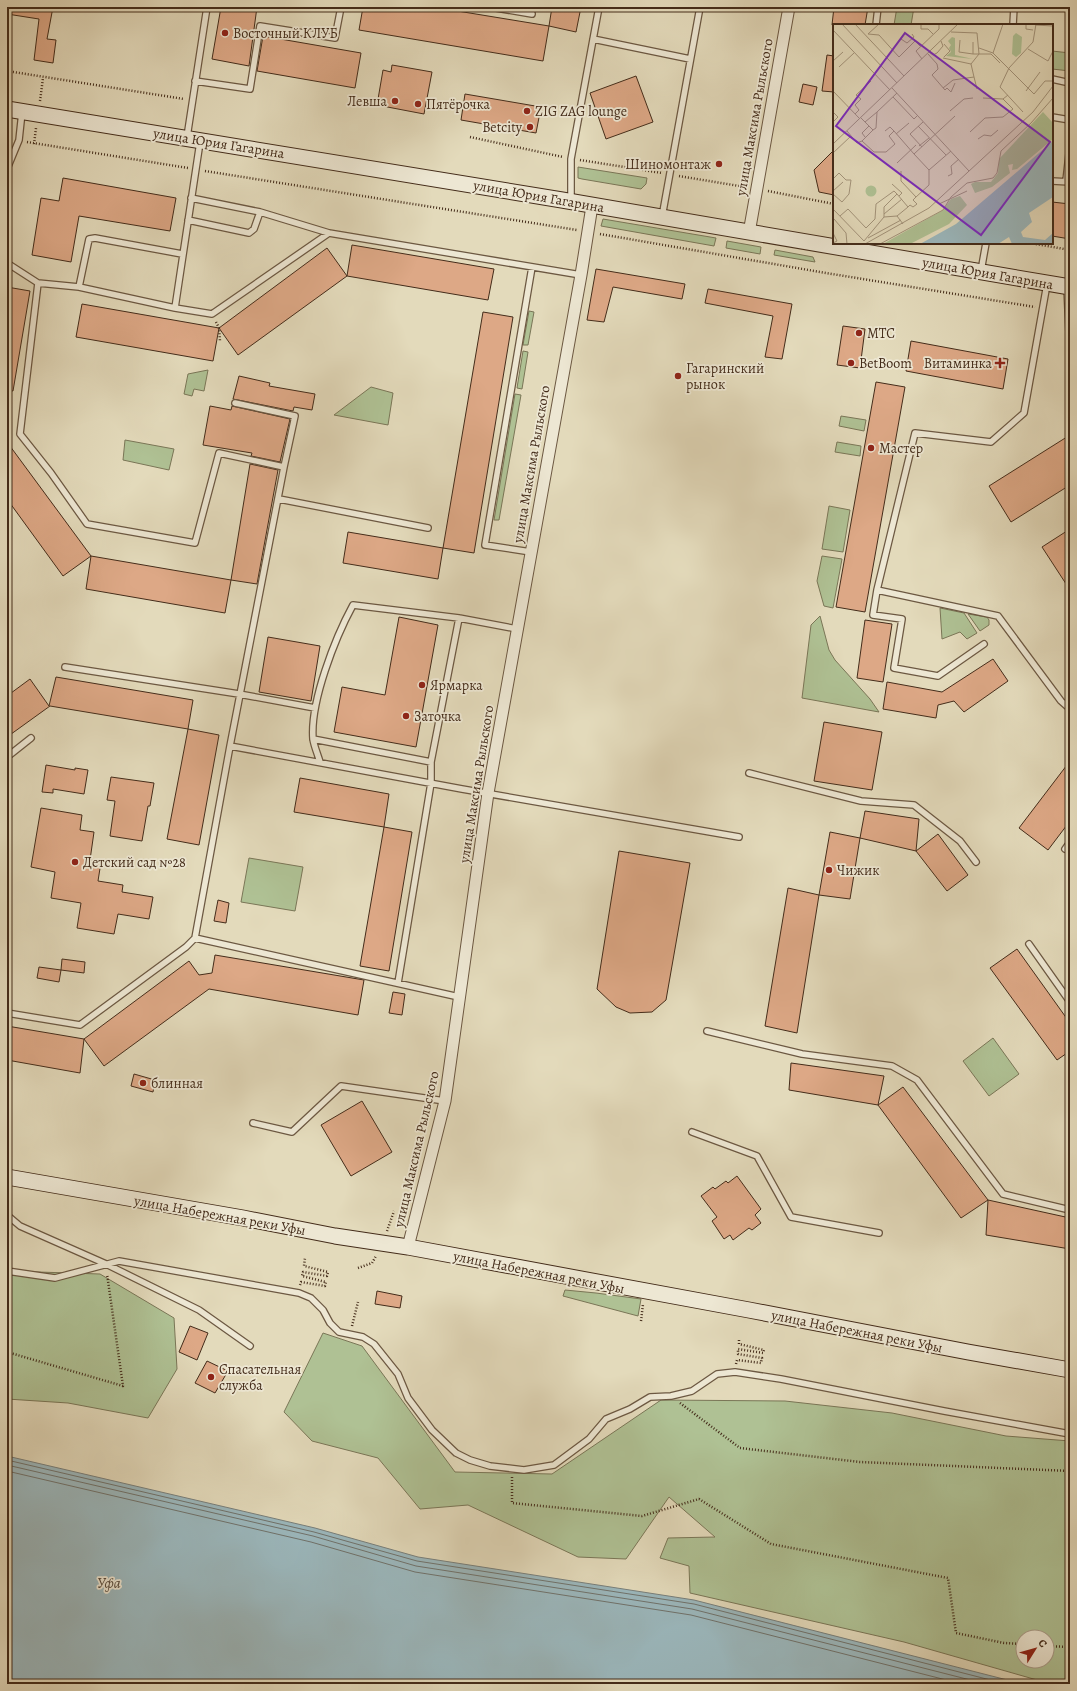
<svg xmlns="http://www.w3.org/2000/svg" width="1077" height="1691" font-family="Alegreya,serif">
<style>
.green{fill:#afc194;stroke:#7a7657;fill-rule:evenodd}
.water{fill:#9bb7bc;stroke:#787f7b}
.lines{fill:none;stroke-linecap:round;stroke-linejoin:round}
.shore{stroke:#70726b;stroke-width:1}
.building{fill:#dda886;stroke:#442c1a}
.lane-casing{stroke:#6c5842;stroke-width:8}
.street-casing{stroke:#6c5842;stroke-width:13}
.secondary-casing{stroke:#442c1a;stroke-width:17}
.path{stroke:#442c1a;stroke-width:2.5;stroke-dasharray:1 2;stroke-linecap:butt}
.lane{stroke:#ede7d3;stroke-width:5.5}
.street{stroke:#ede7d3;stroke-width:11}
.secondary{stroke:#ede7d3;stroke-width:15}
.poi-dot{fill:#8f2418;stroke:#ede7d3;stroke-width:1.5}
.labels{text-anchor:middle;stroke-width:3.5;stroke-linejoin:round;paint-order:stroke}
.poi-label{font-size:14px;fill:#442c1a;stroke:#ede7d3;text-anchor:start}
.street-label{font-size:14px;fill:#442c1a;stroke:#ede7d3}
.water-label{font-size:15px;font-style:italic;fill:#55483a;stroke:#ede7d3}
.inset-road{fill:none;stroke:#a3947b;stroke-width:1}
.view{fill:#7b2cbf;fill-opacity:0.15;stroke:#7b2cbf;stroke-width:2}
.inset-edge{fill:none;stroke:#442c1a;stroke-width:2}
</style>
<rect width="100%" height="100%" fill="#e3dabb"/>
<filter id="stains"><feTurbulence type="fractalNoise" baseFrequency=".005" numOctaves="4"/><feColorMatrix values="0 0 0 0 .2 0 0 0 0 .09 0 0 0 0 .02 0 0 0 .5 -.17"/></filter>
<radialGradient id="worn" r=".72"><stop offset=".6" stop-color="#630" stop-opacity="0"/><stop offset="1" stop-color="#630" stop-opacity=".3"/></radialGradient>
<path class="green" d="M897 7H914L911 25H894Z
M1052 51 1070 53V71L1052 69Z
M578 167 647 178 646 184 641 189 582 179 578 178Z
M603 219 716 238 714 246 601 226Z
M727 241 761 247 760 254 726 248Z
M775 250 813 257 815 262 774 255Z
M529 311 534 312 528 345H523Z
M523 351 528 352 522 389 517 388Z
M208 370 204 391 194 389 192 396 184 394 188 374Z
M371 387 393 393 388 425 334 415Z
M515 394 521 395 499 520H494Z
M841 416 866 420 864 431 839 426Z
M125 440 174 449 169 470 123 460Z
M837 442 861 446 860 456 835 452Z
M829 506 850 510 843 552 822 549Z
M822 556 842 559 833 608 824 606 817 581Z
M940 608 964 613 977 633 967 639 960 632 942 639Z
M968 614 987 617 989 620V625L980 631Z
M820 616 829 650 835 660 870 699 879 712 802 698 811 625Z
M249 858 303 867 295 911 241 902Z
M993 1038 1019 1074 989 1096 963 1061Z
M7 1271 100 1274 174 1318 177 1369 148 1418 68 1403 7 1399Z
M565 1290 596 1293 641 1299 638 1316 563 1296Z
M323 1333 362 1346 455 1472 552 1474 661 1400 785 1401 892 1413 1006 1436 1070 1441V1684H1051L904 1642 690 1593 689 1566 660 1558 668 1538 715 1537 669 1497 626 1559 578 1557 468 1505 420 1509 378 1458 312 1441 284 1412ZM1023 1637H1047V1661H1023Z"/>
<path class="water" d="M7 1456 315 1528 418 1557 694 1600 1023 1684H7Z"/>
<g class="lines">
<path class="shore" d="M7 1460 314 1532 417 1561 694 1604 1006 1684
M7 1465 313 1536 416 1566 692 1609 986 1684
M7 1471 311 1542 415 1572 691 1615 962 1684"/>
</g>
<path class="building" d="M7 7H53L47 39 56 40 53 63 34 60 39 19 7 14Z
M221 7H257L249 66 212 59Z
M363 7H433L549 26 543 61 359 30Z
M552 7H581L576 32 549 26Z
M834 7H868L865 25H832Z
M263 36 361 53 355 88 257 71Z
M827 55 834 56V92L822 91Z
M392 65 432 72 424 114 377 105 383 70 391 72Z
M636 76 653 122 606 139 590 93Z
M803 84 817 87 813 105 799 102Z
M465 94 541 107 536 133 461 120Z
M834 150V195L819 192 814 170Z
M63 178 176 198 170 231 79 216 71 262 32 255 41 198 59 201Z
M1052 202 1070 204V239L1052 236Z
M352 245 494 269 488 300 347 276Z
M327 248 347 276 238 355 219 328 213 361 76 337 82 304 219 328Z
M596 269 685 284 682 299 613 287 604 322 587 320Z
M7 287 30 291 13 391 7 390Z
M708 289 792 304 782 359 765 357 773 316 705 303Z
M483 312 513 317 474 553 443 548Z
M843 326 865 329 860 368 837 365Z
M911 341 1008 359 1003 389 906 371Z
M239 376 270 383 269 386 315 394 312 410 294 407 293 411 233 399Z
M876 382 905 387 865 612 836 607Z
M210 406 231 410 232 406 290 419 280 462 251 456 252 453 203 445Z
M1070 435V485L1011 522 989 486Z
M7 442 91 556 231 580 225 613 86 589 91 556 63 576 7 499Z
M250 464 278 470 257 584 231 580Z
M1070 529V590L1042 547Z
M348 532 443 548 438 579 343 563Z
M399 617 438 625 416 747 334 732 342 687 385 695Z
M865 620 892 624 883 682 857 678Z
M268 637 320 646 311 701 259 692Z
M993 659 1008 681 964 712 954 701 938 705 936 718 883 709 887 682 942 692Z
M56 677 193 700 188 729 50 706 7 737V696L30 679 49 706Z
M824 722 882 732 872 790 814 781Z
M188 729 219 735 199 845 167 839Z
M1070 761V821L1048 850 1019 828Z
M46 765 75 770V768L88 770 84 794 53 789V793L42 792Z
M111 777 154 783 150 806H148L142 841 110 836 115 801 107 800Z
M300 778 389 794 384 827 294 812Z
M41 808 82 815 80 830 94 832 90 860 101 862 98 881 123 885 122 892 153 897 149 919 118 914 114 934 77 928 81 903 51 898 55 872 31 867Z
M865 811 919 819 916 851 860 838Z
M384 827 412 832 389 971 360 966Z
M830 832 860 838 850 899 819 895Z
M938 834 968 875 947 891 916 851Z
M619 851 690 863 666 1000 652 1012 630 1013 616 1007 597 989Z
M788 888 819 895 797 1033 765 1026Z
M218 900 229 903 226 923 214 921Z
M1017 949 1070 1023V1051L1057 1060 990 968Z
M215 955 364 980 358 1015 209 989 104 1066 84 1039 189 961 199 975 212 973Z
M62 959 85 962 84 973 61 970Z
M39 967 61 970 59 982 37 978Z
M393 992 405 994 402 1015 389 1013Z
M7 1026 84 1039 80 1073 7 1060Z
M791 1063 884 1076 878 1105 789 1090Z
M134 1074 155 1080 153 1092 131 1086Z
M903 1087 988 1200 961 1218 878 1105Z
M362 1101 392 1152 351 1176 321 1125Z
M737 1176 761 1209 755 1215 761 1223 752 1230 749 1228 733 1240 730 1235 724 1239 712 1221 717 1217 701 1196 713 1187 715 1189 726 1181 728 1183Z
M988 1200 1070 1218V1249L986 1235Z
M377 1291 402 1296 400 1308 375 1304Z
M190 1326 208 1333 197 1360 179 1352Z
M207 1361 228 1371 215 1393 195 1383Z"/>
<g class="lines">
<g class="lane-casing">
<path id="lane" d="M490 7 532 14
M876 25 878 7
M1013 25 1014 7
M593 39 690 59
M1052 79 1070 83
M195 81 250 89 260 26 335 38 341 7
M1052 117 1070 120
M187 137 207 7
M200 142 175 308 79 287 38 283 20 434 51 473 87 524 195 543 219 453 284 467 230 746 462 789 739 837
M7 169 19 140 22 112
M1052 181 1070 182
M1066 181 1070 145
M191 198 260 212 329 233
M571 201V159L599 7
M662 217 700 7
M188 220 249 233 254 229 260 212
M7 263 38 283
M981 271 986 243
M79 287 89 239 95 238 182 254
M1067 287 1069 332H1070
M175 308 212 314 329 233 581 275
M235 403 295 416 284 467
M279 499 428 528
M531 552 485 545 532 267
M877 590 998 616 1061 701 1070 709
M984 644 938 676 894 668 902 619 873 615 877 590 915 433 991 442 1024 413 1047 284
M65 667 239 694 315 708
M313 739 431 762
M230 746 195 938 459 997
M7 757 31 738
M320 762C318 755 314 746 313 739 310 702 335 638 353 605L459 618 517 629
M749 773 861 801 914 805 960 841 976 862
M1065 849 1070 842
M1029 944 1070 1002
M398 983 431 783V762L459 618
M7 1013 80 1025 186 947 195 938
M707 1031 802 1054 892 1066 917 1080 1003 1194 1070 1210
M253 1123 292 1132 341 1086 445 1101
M692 1132 757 1156 791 1217 879 1233
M7 1215 20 1226 106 1264 199 1310 250 1346
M7 1271 55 1278 119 1261 299 1293 311 1298 323 1310 330 1323 339 1332 363 1337 374 1344 398 1374 408 1398 432 1430 456 1453 470 1460 490 1466 524 1470 554 1465 589 1439 606 1419 630 1409 650 1397 671 1396 692 1391 717 1374 735 1372 781 1379 944 1411 1070 1434"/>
</g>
<g class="street-casing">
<path id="street" d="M749 233 789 7
M408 1247 445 1101 488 793 581 275 592 206"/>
</g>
<g class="secondary-casing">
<path id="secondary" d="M7 109 562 200 1070 287
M7 1177 243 1218 335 1236 408 1247 749 1310 968 1352 1070 1370"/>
</g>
<path class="path" d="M7 71 184 99
M40 101 43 78
M470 137 563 157
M27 142 188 168
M34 144 36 128
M580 160 662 173
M205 171 577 230
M679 176 745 187
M768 191 834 204
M600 234 826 273 1035 307
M1030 243 1070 250
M216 322 219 328 220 341
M387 1231 394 1211
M358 1268 372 1263 376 1256
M300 1285 301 1282 325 1286 326 1282 302 1276 303 1272 327 1276 328 1272 304 1266 305 1258
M641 1321 643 1304
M352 1326 358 1302
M7 1352 123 1386 107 1274
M736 1364 737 1360 761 1363 762 1358 738 1354V1349L763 1353 764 1350 739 1344V1338
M680 1403 740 1448 860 1462 1070 1471
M512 1477V1503L642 1516 699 1499 771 1544 948 1578 956 1633 1004 1643 1023 1644
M1047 1646 1070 1647"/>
<use href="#lane" class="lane"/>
<use href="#street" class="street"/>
<use href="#secondary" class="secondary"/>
</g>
<g class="poi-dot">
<circle cx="225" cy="33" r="4"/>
<circle cx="395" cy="101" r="4"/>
<circle cx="418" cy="104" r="4"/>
<circle cx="527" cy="111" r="4"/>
<circle cx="530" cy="127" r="4"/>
<circle cx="719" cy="164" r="4"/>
<circle cx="859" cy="333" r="4"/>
<circle cx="851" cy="363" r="4"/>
<path d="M998 357h4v4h4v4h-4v4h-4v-4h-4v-4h4z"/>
<circle cx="678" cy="376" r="4"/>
<circle cx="871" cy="448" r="4"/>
<circle cx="422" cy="685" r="4"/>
<circle cx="406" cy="716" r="4"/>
<circle cx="75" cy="862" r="4"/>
<circle cx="829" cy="870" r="4"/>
<circle cx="143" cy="1083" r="4"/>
<circle cx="211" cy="1377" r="4"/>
</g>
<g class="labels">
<g class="poi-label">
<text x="233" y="38">Восточный КЛУБ</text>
<text x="387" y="106" text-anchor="end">Левша</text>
<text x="426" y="109">Пятёрочка</text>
<text x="535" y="116">ZIG ZAG lounge</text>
<text x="522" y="132" text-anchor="end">Betcity</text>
<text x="711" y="169" text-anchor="end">Шиномонтаж</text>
<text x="867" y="338">МТС</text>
<text x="859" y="368">BetBoom</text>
<text x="992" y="368" text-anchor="end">Витаминка</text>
<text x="686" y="373">Гагаринский<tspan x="686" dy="16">рынок</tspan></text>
<text x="879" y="453">Мастер</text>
<text x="430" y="690">Ярмарка</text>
<text x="414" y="721">Заточка</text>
<text x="83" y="867">Детский сад №28</text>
<text x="837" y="875">Чижик</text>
<text x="151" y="1088">блинная</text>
<text x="219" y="1374">Спасательная<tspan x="219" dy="16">служба</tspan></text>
</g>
<g class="street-label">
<text transform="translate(754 117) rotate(-80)" y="5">улица Максима Рыльского</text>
<text transform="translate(219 143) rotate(9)" y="5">улица Юрия Гагарина</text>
<text transform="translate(539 196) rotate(10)" y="5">улица Юрия Гагарина</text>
<text transform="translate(988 273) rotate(10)" y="5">улица Юрия Гагарина</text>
<text transform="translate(531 464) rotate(-80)" y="5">улица Максима Рыльского</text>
<text transform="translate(476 784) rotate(-81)" y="5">улица Максима Рыльского</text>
<text transform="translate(416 1149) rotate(-77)" y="5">улица Максима Рыльского</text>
<text transform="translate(220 1215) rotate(10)" y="5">улица Набережная реки Уфы</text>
<text transform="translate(539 1272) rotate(11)" y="5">улица Набережная реки Уфы</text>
<text transform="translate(857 1331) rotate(11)" y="5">улица Набережная реки Уфы</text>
</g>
<g class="water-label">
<text x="109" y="1588">Уфа</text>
</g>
</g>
<g transform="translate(833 24)">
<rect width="220" height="220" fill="#e3dabb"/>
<path d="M183 9 189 13 188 29 183 33 179 30 180 12ZM119 13 122 14V31L140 35 113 32 118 28 116 24 118 21 115 17ZM210 88 220 99V115L184 145 179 146 180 140 175 141 177 149 159 163 142 169 138 160 142 158H158L165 149 166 135ZM32.5 167a5.5 5.5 0 1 1 11 0a5.5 5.5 0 1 1-11 0ZM127 172 134 181 116 200 77 220H50L110 186 118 175Z" fill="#afc194"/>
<path d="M220 117V173L196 189 199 198 188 208 190 213 212 216 220 209V220H179L176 213 165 220H87L123 200Z" fill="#9bb7bc"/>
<path class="inset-road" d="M9 0 64 59M22 0 71 52M88 0V5H95L100 10M193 0V5L200 6M202 1 220 2M0 6 57 66M118 8 144 9 146 30H140V18M35 10 46 11 66 33 82 17 87 22M35 10 46 0M68 15 74 19 81 13 79 10M127 16 126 28 140 30M111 20 117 27 111 33M146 24 160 29 201 70 212 57H220M195 25 215 37 220 27M96 28 100 31 104 29 110 22 108 17M160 29 170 0M95 30 104 40 105 45 99 51 112 66 114 64 118 68 122 59M110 34 138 40M89 35 83 27 106 5V0M0 37 10 28M6 43 21 29M141 53 144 65M59 64 136 147M110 64 120 56 141 53 138 40 146 30H158L167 39M0 67 26 94M193 67 207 48M60 73 81 95 84 92M150 74 170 75M117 87 131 75 140 74M0 88 5 93 0 98M190 88 167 63 176 44 200 18 203 0M22 90 26 86 22 81 28 75 23 71 38 57M28 94 40 106 29 117 41 128H53L62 120 56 112 61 107 81 130 122 92M32 98 44 88M85 102 113 131M40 106 43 104 44 88 64 69M14 107 24 119 29 117M52 107 57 103 61 107M137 108 152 94 170 93 180 85 170 75 175 71M63 110 76 99M32 113 29 109 36 102M145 115 151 111 158 112 165 106M0 120 125 0M86 122 96 114M89 123 77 110 90 98M0 129 18 112M81 130 96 146 118 127M64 139 83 121M68 147V157L83 173 96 161V146M115 152 119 150 118 142 126 135M0 155 6 149 13 156H18L16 170 9 178 0 170M59 160 69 169 66 172M0 167 10 158M106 180 134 167M0 185 31 217M51 190 69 175M7 192 15 185 33 204 42 195 43 180 61 167 64 170M51 193 64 192M1 195 13 209 14 220M70 200 64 192 75 183M0 209 4 217 0 219M35 214 68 196M31 217 51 193V183L64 170 75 183 77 181 80 183 84 180 80 176 83 173M32 220 96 184 200 88 220 62M47 220 110 186 118 173 134 159 160 154 164 149 168 127 198 99 220 74"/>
<path class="view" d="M72 9 217 118 148 211 3 102Z"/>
<rect width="220" height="220" class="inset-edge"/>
</g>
<rect width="1077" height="1691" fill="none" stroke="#e3dabb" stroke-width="24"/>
<rect x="8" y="8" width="1061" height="1675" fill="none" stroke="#442c1a" stroke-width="2"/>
<rect x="12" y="12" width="1053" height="1667" fill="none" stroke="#442c1a"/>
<g transform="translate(1035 1649) rotate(53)"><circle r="19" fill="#ede7d3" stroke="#a99c89"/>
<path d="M0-3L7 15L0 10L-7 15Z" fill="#8f2418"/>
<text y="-6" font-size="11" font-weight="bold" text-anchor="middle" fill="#442c1a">С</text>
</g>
<rect width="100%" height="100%" filter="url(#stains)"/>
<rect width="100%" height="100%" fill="url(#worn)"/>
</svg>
